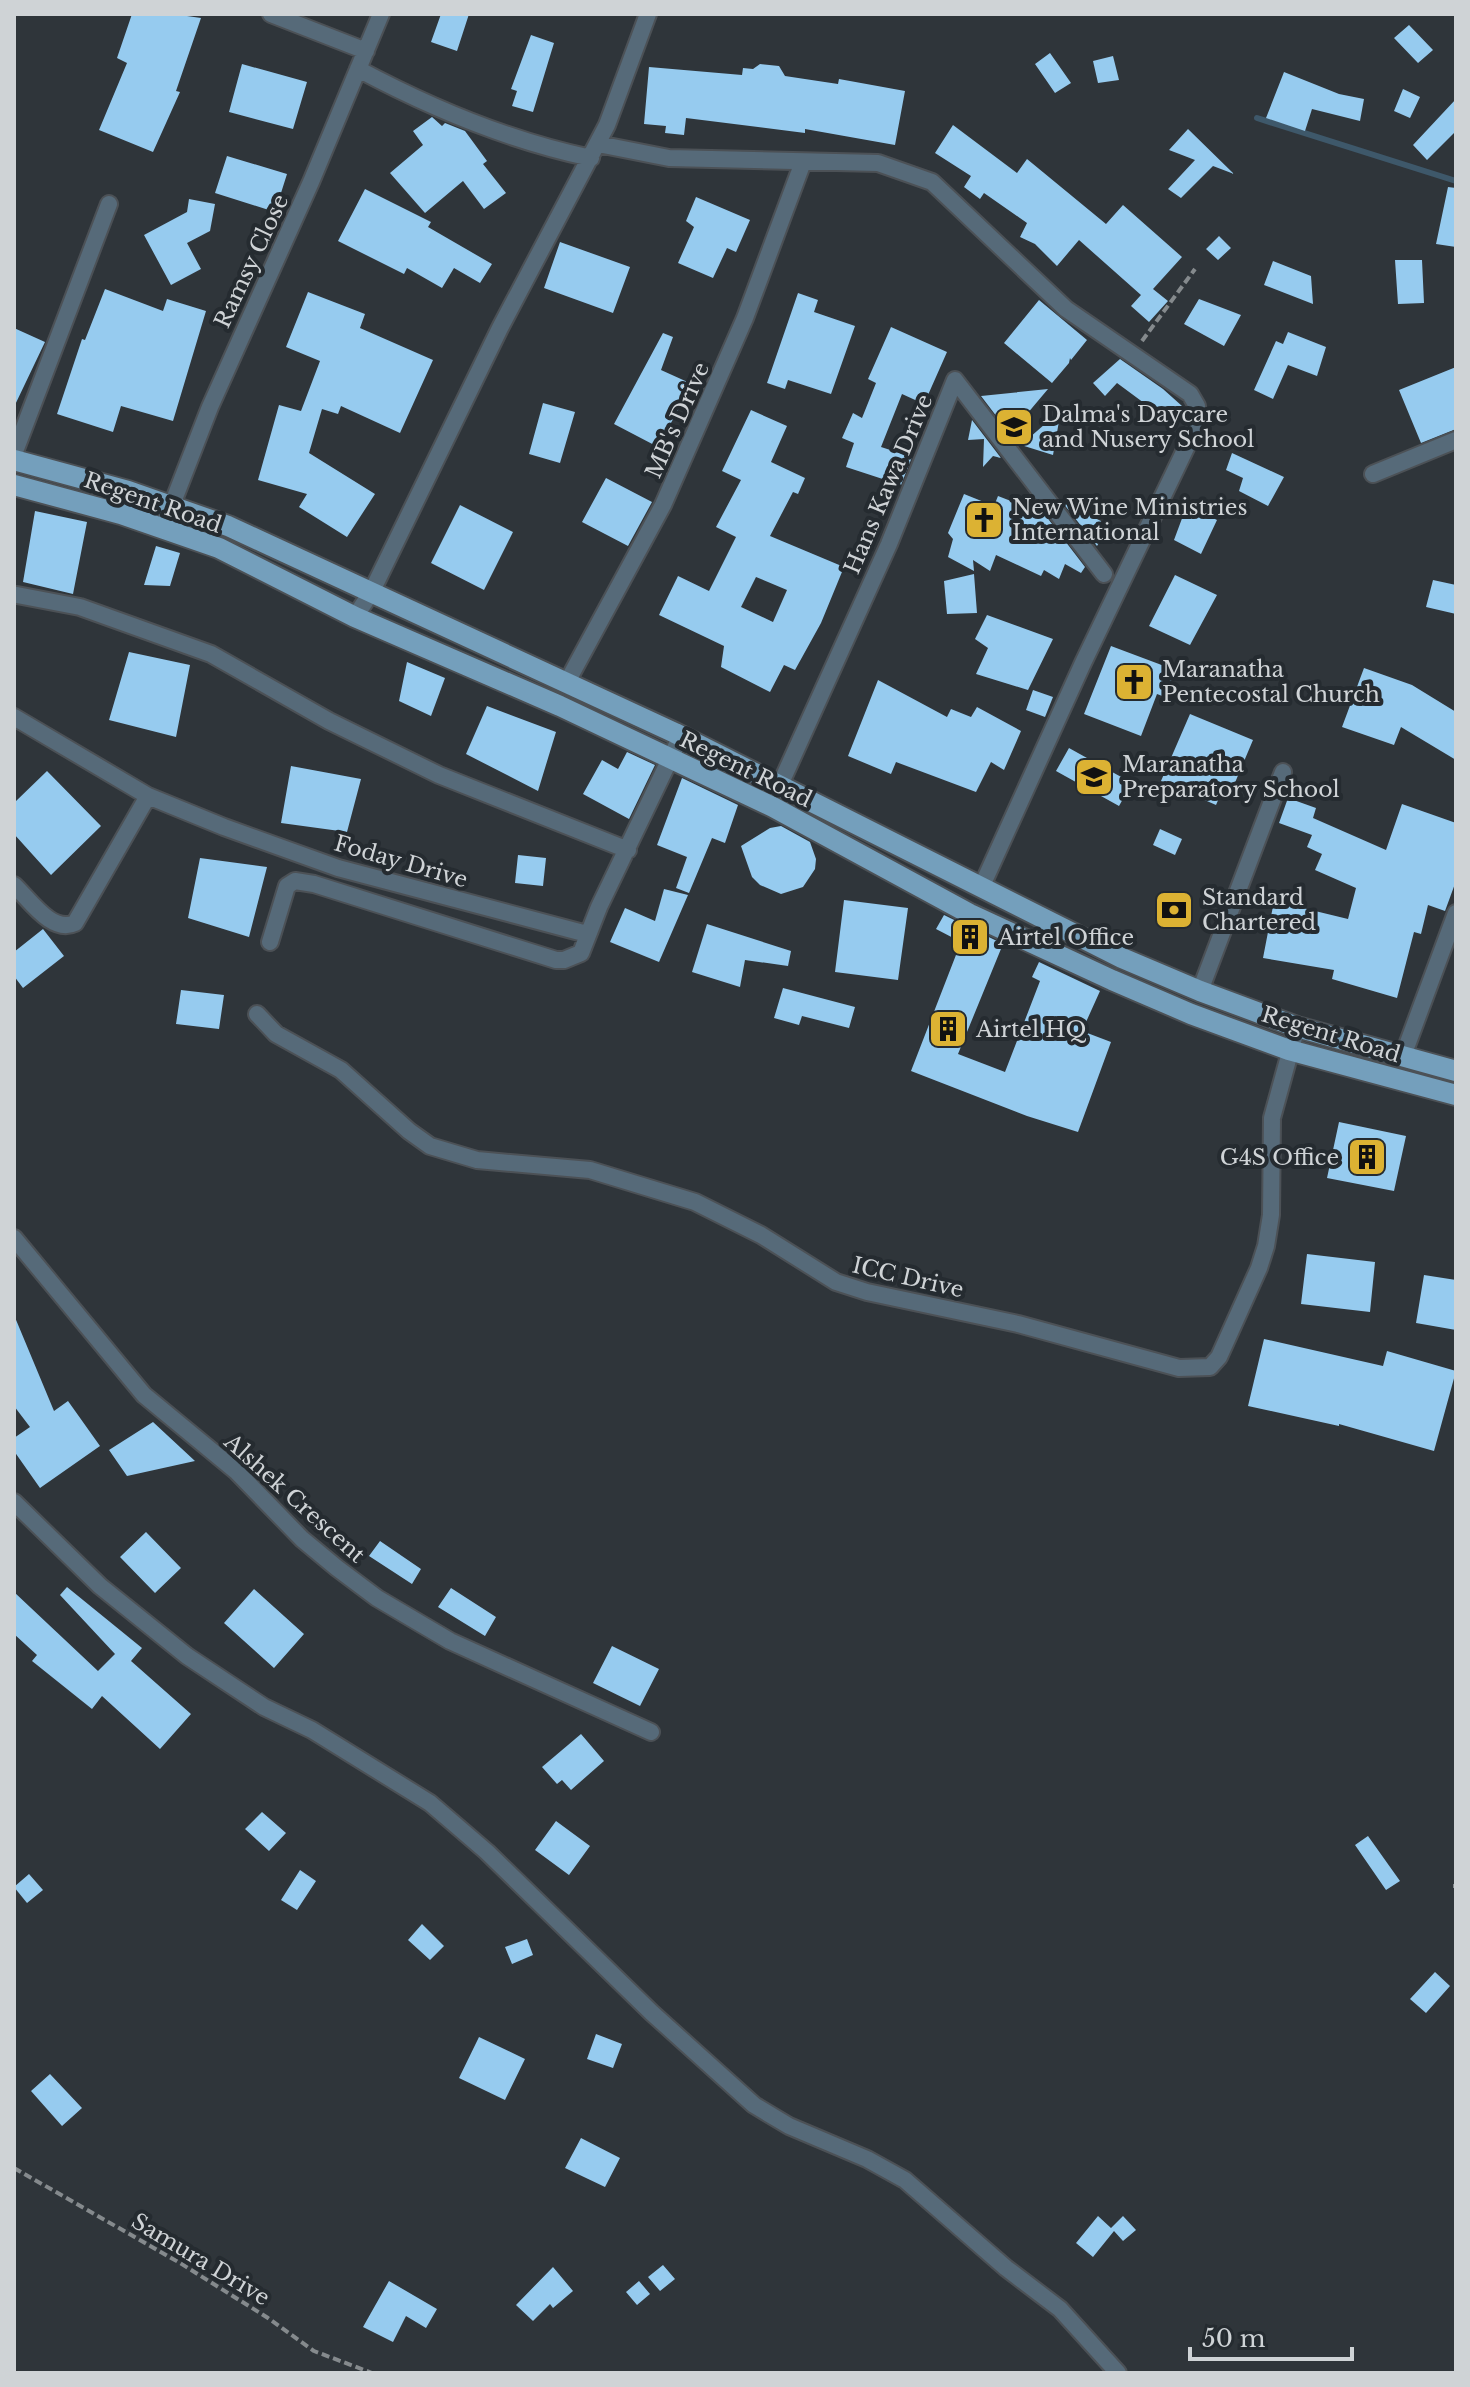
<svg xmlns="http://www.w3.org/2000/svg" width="1470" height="2387" font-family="'Libre Baskerville',serif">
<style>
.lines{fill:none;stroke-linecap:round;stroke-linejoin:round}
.stream{stroke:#3e586a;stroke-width:6}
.building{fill:#96cbef;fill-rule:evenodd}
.street-casing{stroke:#4c5156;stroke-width:20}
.primary-casing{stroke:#4c5156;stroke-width:24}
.path{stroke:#858a8d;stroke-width:4;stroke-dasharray:8 4;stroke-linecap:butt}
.street{stroke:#566a79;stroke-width:16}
.primary{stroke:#749fbc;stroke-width:20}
.labels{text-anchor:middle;stroke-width:8;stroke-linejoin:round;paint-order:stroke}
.street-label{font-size:22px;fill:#cfd3d6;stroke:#252b30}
.poi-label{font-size:22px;fill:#cfd3d6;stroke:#252b30;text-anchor:start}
</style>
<rect width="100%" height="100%" fill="#2f353a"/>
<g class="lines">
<path class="stream" d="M1257 118 1456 181"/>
</g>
<path class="building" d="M132 14H173L201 18 176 91 180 92 153 152 99 130 127 63 117 58Z
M441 14H469L457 51 431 42Z
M1409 25 1433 50 1418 63 1394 38Z
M531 35 554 43 533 112 512 106 517 91 511 89Z
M1050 53 1071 83 1055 93 1035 64Z
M1113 56 1119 80 1098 83 1093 61Z
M242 64 307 82 293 129 229 112Z
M760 64 779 66 785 76 838 84 839 79 905 91 895 145 805 129V133L686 118 684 135 665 133 666 126 644 124 649 67 742 75 743 68 753 69Z
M1284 72 1339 94 1364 99 1360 121 1312 109 1305 131 1266 118Z
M1403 89 1420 97 1410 118 1394 111Z
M1456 99V131L1427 160 1413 145Z
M432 117 442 126 445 123 465 131 487 161 483 164 506 193 484 209 463 181 425 213 390 173 423 145 413 131Z
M953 125 1017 173 1027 159 1106 224 1123 205 1182 257 1153 289 1168 301 1149 322 1131 306 1141 295 1079 240 1057 266 1035 244 1020 237 1027 223 984 193 980 199 964 187 971 176 935 153Z
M1188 129 1234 174 1213 166 1181 198 1168 189 1195 160 1169 150Z
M227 156 287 174 275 212 215 193Z
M1448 187 1456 188V247L1436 244Z
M365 189 431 222 428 227 492 264 480 283 454 268 442 288 407 268 404 274 338 241Z
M696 197 750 220 736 252 727 248 713 278 678 263 694 227 686 221Z
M189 199 215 204 210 231 187 243 201 269 171 285 144 235 187 212Z
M1219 236 1231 248 1218 260 1206 249Z
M560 242 630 267 613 313 544 288Z
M1395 260H1422L1424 303 1398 304Z
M1273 261 1311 276 1313 304 1264 285Z
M105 289 163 311 167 299 206 311 173 421 121 406 113 432 57 414 82 339 85 340Z
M308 292 365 314 360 328 433 360 400 433 341 406 338 414 322 409 309 453 375 494 347 537 299 507 307 494 258 480 279 405 301 411 320 361 286 347Z
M798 293 818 300 814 312 855 326 831 394 788 380 785 389 767 383Z
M1199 299 1241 315 1224 346 1184 324Z
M1039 300 1087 340 1071 360 1070 358 1069 363 1052 383 1004 343Z
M891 327 947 352 924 404 902 394 881 447 912 457 901 485 846 467 854 443 842 438 853 413 862 418 876 383 868 379Z
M14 328 45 342 14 407Z
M1288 332 1326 347 1317 376 1288 365 1273 399 1254 390 1276 341 1283 344Z
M663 333 673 337 661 370 692 384 658 447 614 424Z
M1120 359 1163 389 1182 406 1167 420 1117 383 1105 396 1093 383Z
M1456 367V429L1421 443 1399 390Z
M1048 389 1010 434 981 396Z
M543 403 575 412 560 463 529 454Z
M751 410 787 426 771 462 805 478 798 494 793 492 770 536 844 567 821 623 795 670 784 665 770 692 721 667 724 646 659 615 678 576 709 591 736 537 716 527 741 480 722 471ZM756 577 787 590 773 622 741 607Z
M1061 410 1053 455 1021 445Z
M972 420 1001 458 993 456 983 467 984 439 968 440Z
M1232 453 1284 477 1268 506 1239 491 1243 478 1226 470Z
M606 478 652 502 628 546 582 522Z
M964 494 994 506 998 496 1037 511 1039 507 1085 567 1081 573 1065 564 1059 579 1044 570 1041 576 996 555 990 571 973 560 974 571 948 557 953 539 948 533Z
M1063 503 1101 521 1099 528 1106 531 1097 546Z
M460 505 513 532 484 590 431 563Z
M1187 505 1217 520 1201 554 1174 540Z
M35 511 87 522 73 594 23 582Z
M156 546 180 553 170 586 144 585Z
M974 574 977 613 947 614 944 581Z
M1175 575 1217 595 1190 645 1149 626Z
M1433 580 1456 585V614L1426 607Z
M987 615 1053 639 1028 690 976 674 988 648 975 639Z
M1111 646 1175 670 1165 697 1157 694 1141 736 1084 714Z
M129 652 190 665 176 737 109 720Z
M407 662 445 678 431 716 399 701Z
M1364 668 1412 685 1456 712V760L1401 727 1394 745 1342 727Z
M878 680 947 717 951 709 971 717 977 707 1021 731 1004 770 991 762 976 792 896 762 891 774 848 756Z
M1033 690 1053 697 1045 717 1026 710Z
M487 706 556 732 538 791 466 754Z
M1190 714 1253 740 1234 785 1226 782 1216 805 1161 781Z
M1069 748 1132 783 1119 806 1056 771Z
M627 752 655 765 629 819 583 794 602 760 618 769Z
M291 766 361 779 347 832 281 823Z
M47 771 101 826 51 875 14 834V803Z
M682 778 738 805 725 843 712 838 689 893 676 888 687 857 657 845Z
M1288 798 1316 808 1313 818 1386 850 1402 804 1456 823V881L1445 911 1428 905 1421 934 1414 932 1397 998 1332 979 1334 970 1263 958 1274 901 1348 919 1356 888 1315 870 1322 854 1307 847 1312 835 1279 823Z
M781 826 810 842 816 859 815 869 803 887 781 894 760 885 752 877 741 846 770 828Z
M1160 829 1182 839 1175 855 1153 845Z
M518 855 546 858 543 886 515 883Z
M200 858 267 867 249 937 188 918Z
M664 889 688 895 659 962 610 942 625 908 655 921Z
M844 900 908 908 898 980 835 972Z
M944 915 1003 944 958 1054 1005 1072 1040 981 1032 977 1039 962 1100 991 1082 1031 1111 1042 1078 1132 1027 1116 911 1071 961 942 936 929Z
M707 924 791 951 788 966 745 960 740 987 692 972Z
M43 929 64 956 23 988 14 976V952Z
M783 988 855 1007 849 1028 802 1016 799 1025 774 1018Z
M181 990 224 995 219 1029 176 1024Z
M1339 1122 1406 1136 1394 1191 1327 1178Z
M1307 1254 1375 1262 1370 1312 1301 1304Z
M1424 1275 1456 1280V1330L1416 1323Z
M14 1315 54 1411 68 1401 100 1446 40 1488 14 1451V1438L30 1427 14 1406Z
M1264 1339 1383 1366 1387 1351 1456 1371 1434 1451 1339 1424V1426L1248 1406Z
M153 1422 195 1461 127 1476 109 1450Z
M146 1532 181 1568 155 1593 120 1557Z
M380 1541 421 1569 412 1584 369 1556Z
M67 1587 142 1648 131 1661 191 1714 160 1749 102 1696 92 1709 32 1661 37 1655 14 1634V1592L98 1671 115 1654 60 1595Z
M451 1588 496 1617 485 1636 438 1607Z
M254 1589 304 1634 274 1668 224 1623Z
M612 1646 659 1669 640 1706 593 1683Z
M581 1734 604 1761 571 1790 562 1780 557 1784 542 1767Z
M262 1812 286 1833 269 1851 245 1829Z
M556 1821 590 1846 569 1875 535 1850Z
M1368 1836 1400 1881 1386 1890 1355 1845Z
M300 1870 316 1881 297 1910 281 1900Z
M29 1874 43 1890 27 1903 14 1887Z
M422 1924 444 1946 430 1960 408 1940Z
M527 1939 533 1955 512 1964 505 1947Z
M1435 1972 1450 1986 1426 2013 1410 1999Z
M596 2034 622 2044 613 2068 587 2059Z
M479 2037 525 2059 505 2100 459 2078Z
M50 2074 82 2108 62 2126 31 2091Z
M581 2138 620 2158 605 2187 565 2168Z
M1098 2216 1111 2228 1123 2216 1136 2230 1123 2241 1114 2231 1093 2257 1076 2243Z
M663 2265 675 2279 660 2291 648 2277Z
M553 2267 573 2291 553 2308 550 2304 533 2321 516 2305Z
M389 2281 437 2309 426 2328 406 2316 393 2342 363 2327Z
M639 2281 650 2294 637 2305 626 2292Z"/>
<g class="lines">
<g class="street-casing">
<path id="street" d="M271 14 366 51
M358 69C431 108 510 141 591 158
M598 144 669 158 878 163 932 182 1066 309 1190 394 1197 406 1196 427 1083 663 981 888
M14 454 109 204
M1373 474 1456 440
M163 528 210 407 311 182 381 14
M17 595 80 607 211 654 329 721 439 775 628 850
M355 617 372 591 500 328 607 125 648 14
M566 684 663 505 745 318 803 162
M14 717 148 796 224 827 338 868 587 934
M780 785 889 544 955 380 1104 574
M14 885C30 900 52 934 75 923L148 796
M270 942 287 886 295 881 314 884 556 960H564L581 953 599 907 681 736
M1200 991 1283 772
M257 1014 276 1034 341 1070 409 1131 430 1146 477 1160 590 1170 695 1202 761 1235 836 1282 867 1292 1018 1324 1179 1368 1210 1367 1219 1357 1259 1268 1266 1246 1271 1215 1272 1118 1297 1027
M1403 1056 1456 913
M14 1238 144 1395 236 1471 302 1539 337 1568 377 1598 450 1641 651 1732
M14 1502 100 1586 187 1656 264 1707 312 1730 430 1803 487 1852 652 2013 754 2105 789 2126 867 2159 905 2180 1006 2268 1060 2309 1118 2373"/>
</g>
<g class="primary-casing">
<path id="primary" d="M14 460 128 491 228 526 675 733 1122 958 1200 991 1297 1027 1456 1071
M14 485 121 514 219 548 355 617 560 706 773 807 970 914 1112 980 1191 1014 1289 1050 1456 1095"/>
</g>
<path class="path" d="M1142 341 1195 269
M1453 1886H1456
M14 2168 180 2263 268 2318 314 2351 372 2373"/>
<use href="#street" class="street"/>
<use href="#primary" class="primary"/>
</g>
<defs>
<g id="school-square" transform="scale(2)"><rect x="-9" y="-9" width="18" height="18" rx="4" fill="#dcb233" stroke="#252b30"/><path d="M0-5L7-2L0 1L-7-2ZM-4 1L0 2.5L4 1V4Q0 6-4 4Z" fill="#111"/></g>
<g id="church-square" transform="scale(2)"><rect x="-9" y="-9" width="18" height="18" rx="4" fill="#dcb233" stroke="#252b30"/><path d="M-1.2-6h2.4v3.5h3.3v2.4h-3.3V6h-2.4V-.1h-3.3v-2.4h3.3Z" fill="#111"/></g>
<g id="bank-square" transform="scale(2)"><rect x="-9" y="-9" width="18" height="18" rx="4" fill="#dcb233" stroke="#252b30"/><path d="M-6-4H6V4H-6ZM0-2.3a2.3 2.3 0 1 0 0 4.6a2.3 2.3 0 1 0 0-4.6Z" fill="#111"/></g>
<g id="building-square" transform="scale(2)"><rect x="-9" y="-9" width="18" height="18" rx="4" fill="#dcb233" stroke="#252b30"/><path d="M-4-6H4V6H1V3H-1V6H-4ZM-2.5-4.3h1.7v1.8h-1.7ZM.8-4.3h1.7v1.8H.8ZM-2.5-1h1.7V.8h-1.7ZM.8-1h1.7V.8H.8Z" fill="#111"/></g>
</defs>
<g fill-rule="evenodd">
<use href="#school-square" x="1014" y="427"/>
<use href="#church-square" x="984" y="520"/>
<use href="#church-square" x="1134" y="682"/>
<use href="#school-square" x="1094" y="777"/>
<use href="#bank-square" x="1174" y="910"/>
<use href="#building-square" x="970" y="937"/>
<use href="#building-square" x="948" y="1029"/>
<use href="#building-square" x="1367" y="1157"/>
</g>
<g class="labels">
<g class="street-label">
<text transform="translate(251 261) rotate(-65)" y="8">Ramsy Close</text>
<text transform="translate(677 420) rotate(-66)" y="8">MB's Drive</text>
<text transform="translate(888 484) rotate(-67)" y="8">Hans Kawa Drive</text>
<text transform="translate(153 502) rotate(19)" y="8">Regent Road</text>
<text transform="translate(746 769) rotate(26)" y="8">Regent Road</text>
<text transform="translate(401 861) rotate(16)" y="8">Foday Drive</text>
<text transform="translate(1331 1034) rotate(17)" y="8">Regent Road</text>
<text transform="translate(908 1277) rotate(13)" y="8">ICC Drive</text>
<text transform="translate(295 1498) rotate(42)" y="8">Alshek Crescent</text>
<text transform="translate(201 2259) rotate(31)" y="8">Samura Drive</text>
</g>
<g class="poi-label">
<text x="1042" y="422">Dalma's Daycare<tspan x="1042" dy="25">and Nusery School</tspan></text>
<text x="1012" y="515">New Wine Ministries<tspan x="1012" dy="25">International</tspan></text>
<text x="1162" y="677">Maranatha<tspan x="1162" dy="25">Pentecostal Church</tspan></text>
<text x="1122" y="772">Maranatha<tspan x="1122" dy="25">Preparatory School</tspan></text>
<text x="1202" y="905">Standard<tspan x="1202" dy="25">Chartered</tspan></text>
<text x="998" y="945">Airtel Office</text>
<text x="976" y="1037">Airtel HQ</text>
<text x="1339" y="1165" text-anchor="end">G4S Office</text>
</g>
</g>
<rect width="1470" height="2387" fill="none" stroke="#cfd3d6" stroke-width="32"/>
<path d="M1190 2347v12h162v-12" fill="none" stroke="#cfd3d6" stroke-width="4"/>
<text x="1202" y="2347" font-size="24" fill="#cfd3d6" stroke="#252b30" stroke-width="6" paint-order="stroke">50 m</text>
</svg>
